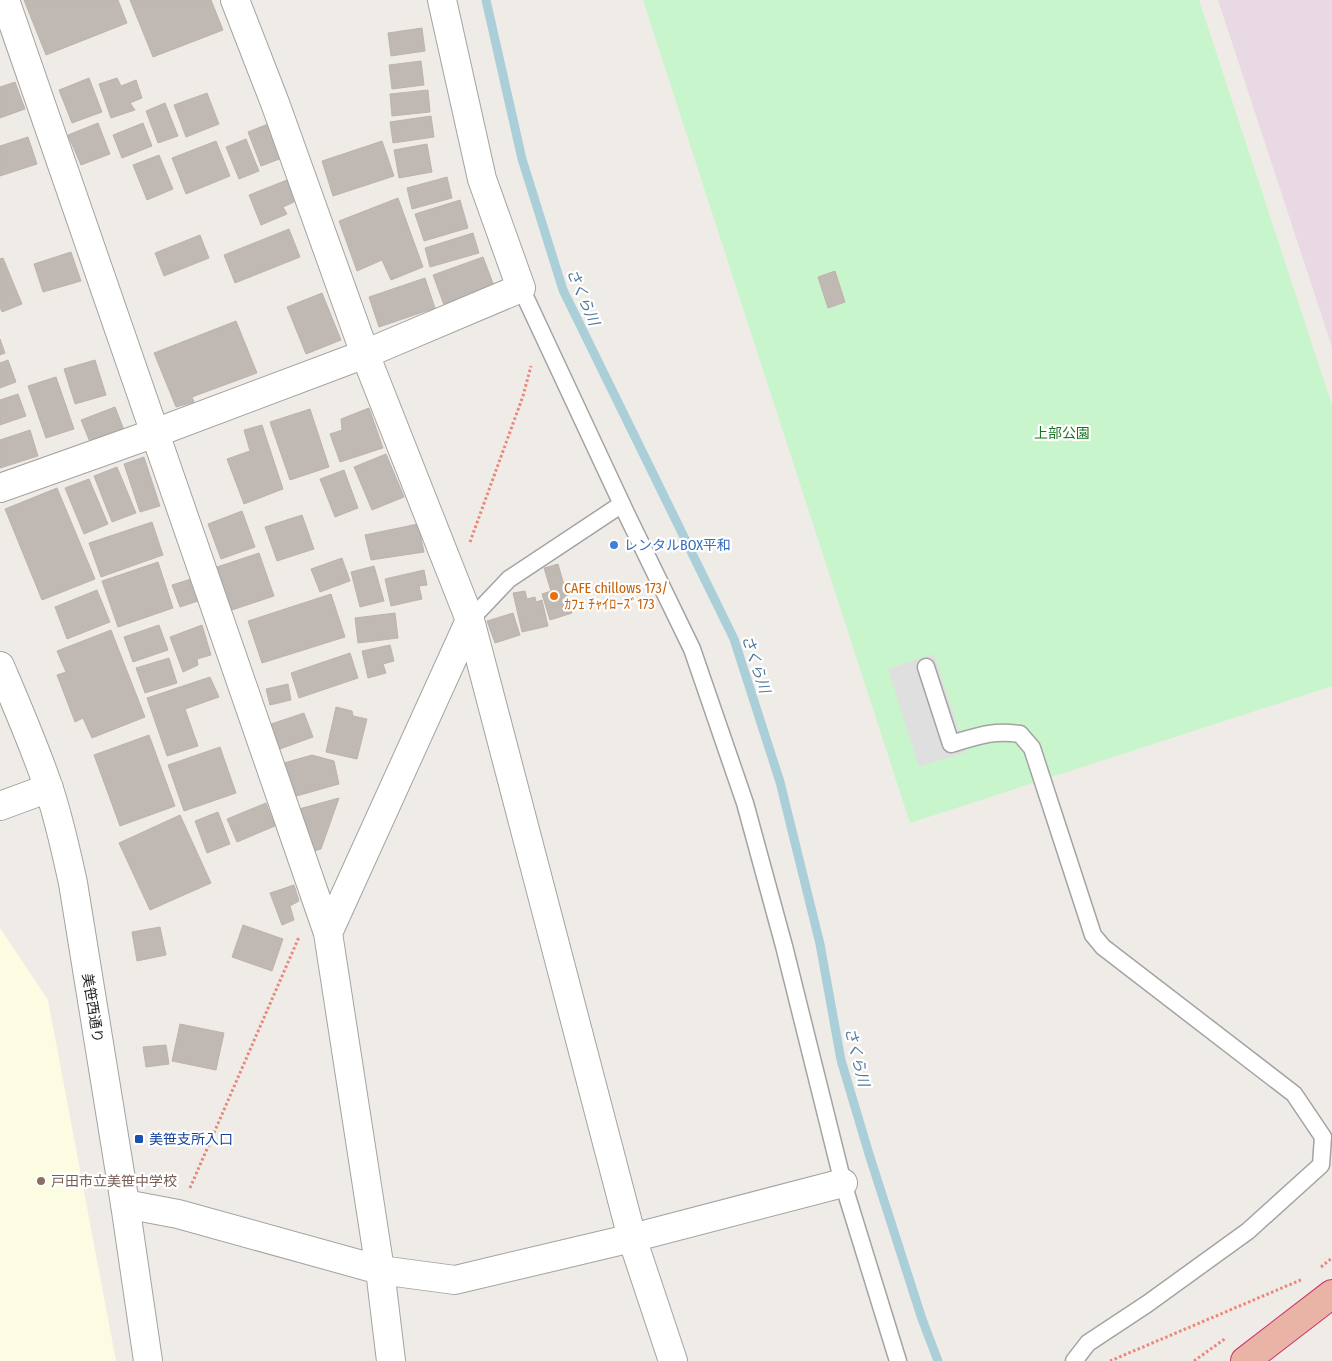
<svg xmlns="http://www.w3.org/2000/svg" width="1332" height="1361" font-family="'Fira Sans Condensed','Noto Sans JP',sans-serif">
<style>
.industrial{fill:#e8d9e5}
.education{fill:#fcfce3}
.park{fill:#c8f5cb}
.parking{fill:#dfdfdf}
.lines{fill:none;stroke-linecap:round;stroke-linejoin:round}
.stream{stroke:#abcfd8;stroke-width:9}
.building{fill:#bfb8b3;stroke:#bfb3aa}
.service-casing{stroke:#a3a3a3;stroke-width:19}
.minor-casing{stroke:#a3a3a3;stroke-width:30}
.tertiary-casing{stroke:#a3a3a3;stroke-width:30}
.trunk-casing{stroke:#cb366a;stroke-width:30}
.path{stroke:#ed857a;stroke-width:3;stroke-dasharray:2.5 2.5;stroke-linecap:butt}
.service{stroke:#fff;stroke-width:16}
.minor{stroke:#fff;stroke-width:28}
.tertiary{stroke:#fff;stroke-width:28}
.trunk{stroke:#e9b4a6;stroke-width:28}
.shop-dot{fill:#3f7fe0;stroke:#fff;stroke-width:2}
.food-dot{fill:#e8710a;stroke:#fff;stroke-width:2}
.transit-dot{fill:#1a4fb4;stroke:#fff;stroke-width:2}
.education-dot{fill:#8d6e63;stroke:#fff;stroke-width:2}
.labels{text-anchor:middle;stroke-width:4.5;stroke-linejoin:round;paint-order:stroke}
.park-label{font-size:14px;fill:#16751d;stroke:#fff}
.shop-label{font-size:14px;fill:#366cbe;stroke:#fff;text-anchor:start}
.food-label{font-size:14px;fill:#c56008;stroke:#fff;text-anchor:start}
.street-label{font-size:14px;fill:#1f1f1f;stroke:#fff}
.transit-label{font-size:14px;fill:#164399;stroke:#fff;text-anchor:start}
.education-label{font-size:14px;fill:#785e54;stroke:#fff;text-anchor:start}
.water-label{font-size:15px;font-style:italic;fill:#51799f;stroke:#fff}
</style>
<rect width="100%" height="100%" fill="#efece7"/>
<path class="industrial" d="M1218 0H1332V347Z"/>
<path class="education" d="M0 928 48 1000 116 1361H0Z"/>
<path class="park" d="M643 0H1199L1332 405V686L910 823Z"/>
<path class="parking" d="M934 654 966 752 919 767 888 669Z"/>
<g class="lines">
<path class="stream" d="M486 0 522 159 563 290 734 639 780 782 820 944 841 1060 869 1154 922 1319 938 1361"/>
</g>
<path class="building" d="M24 0H118L127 23 46 55Z
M130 0H211L223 30 153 57Z
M422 28 425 51 391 56 388 33Z
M421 61 424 85 392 89 389 65Z
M89 78 102 112 72 123 59 90Z
M117 78 121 86 136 80 142 98 130 103 135 110 111 118 99 84Z
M15 82 25 109 0 118V87Z
M428 90 430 112 392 116 390 94Z
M207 93 219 124 186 137 174 105Z
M165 103 178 136 158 143 146 111Z
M431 116 434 137 393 143 390 122Z
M98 123 110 154 81 165 68 135Z
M143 123 152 146 122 158 113 135Z
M268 124 282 158 261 166 248 132Z
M28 137 37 164 0 176V146Z
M246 139 259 171 239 179 226 147Z
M216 141 230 176 186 194 172 158Z
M382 141 394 176 333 196 322 161Z
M427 144 432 172 399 178 394 150Z
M159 155 173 189 147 200 133 165Z
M447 177 452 198 412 209 407 188Z
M287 180 294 202 283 207 287 214 261 225 249 195Z
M398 198 423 267 391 280 382 260 357 271 339 221Z
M460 200 468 228 424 241 415 214Z
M289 229 300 257 235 283 224 255Z
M473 233 479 253 430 267 425 248Z
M200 235 209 258 164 276 155 253Z
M71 252 81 281 43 292 34 264Z
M483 257 494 286 444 305 433 275Z
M3 258 22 304 2 312 0 307V259Z
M835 271 845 302 828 308 818 277Z
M425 278 435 308 379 327 369 297Z
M322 293 341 340 306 354 287 307Z
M236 321 257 373 192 397 194 402 176 407 154 353Z
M0 339 5 353 0 355Z
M8 360 16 382 0 388V363Z
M95 360 106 395 75 404 64 369Z
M56 377 74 429 46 438 28 386Z
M18 394 26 416 0 425V400Z
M115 407 124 430 90 442 81 420Z
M369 408 383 448 340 462 330 434 342 430 341 419Z
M310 409 329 467 290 480 270 422Z
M262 425 283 489 244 504 227 459 250 451 244 430Z
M30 430 38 456 0 468V440Z
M386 454 404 497 372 510 354 467Z
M144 457 160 506 140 512 124 464Z
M117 467 136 513 112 522 94 476Z
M344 470 358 508 335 517 320 479Z
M89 479 108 524 84 534 65 488Z
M57 488 95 579 42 600 5 509Z
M242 511 255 547 221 559 208 524Z
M302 515 314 549 277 561 265 527Z
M152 522 163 555 101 577 89 543Z
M418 524 424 552 371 560 365 535Z
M259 553 274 596 232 610 217 567Z
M342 558 350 581 320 592 311 569Z
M158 562 173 608 118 627 102 581Z
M558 564 572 613 550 620 542 594 551 591 544 568Z
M374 566 384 601 360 607 351 572Z
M424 570 427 585 419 586 422 599 391 606 385 579Z
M191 579 198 601 180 607 172 585Z
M97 590 110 622 67 639 55 607Z
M525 591 527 599 535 597 536 602 542 600 548 626 522 632 513 593Z
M331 594 345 637 262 663 248 621Z
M395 613 398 638 358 643 355 618Z
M513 613 520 635 495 643 487 621Z
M159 625 168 650 133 662 124 637Z
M202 625 211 655 197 659 198 665 183 672 170 637Z
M111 630 145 717 92 738 83 718 75 722 57 675 66 672 57 651Z
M390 645 394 661 383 664 386 673 368 678 362 651Z
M350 653 358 678 299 698 291 673Z
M169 658 177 683 145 693 136 668Z
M210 677 219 697 185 709 198 746 167 756 147 698Z
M288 684 291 700 270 705 266 689Z
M336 707 352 711 353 716 367 719 357 759 326 752Z
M304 713 313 737 280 749 271 724Z
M149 735 175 806 120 826 94 755Z
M220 747 236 793 184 811 168 765Z
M312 755 334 761 339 784 293 797 284 763Z
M339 798 321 849 311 852 299 809Z
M266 803 275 826 237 842 227 819Z
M218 812 230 844 207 853 195 821Z
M180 815 211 883 150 910 119 843Z
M294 885 299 901 290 906 294 920 282 925 270 893Z
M243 925 283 939 272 971 232 957Z
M160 927 166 955 137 961 132 932Z
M180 1024 224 1033 216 1070 172 1061Z
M166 1045 169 1064 146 1067 143 1047Z"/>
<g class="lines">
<g class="service-casing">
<path id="service" d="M521 288 626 513 692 649 745 803 784 946 843 1183 898 1361
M470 620 509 579 622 504
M926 667 951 744C978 736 992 730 1020 734L1032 748 1093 935 1103 947 1294 1094 1323 1137 1321 1165 1248 1231 1147 1304 1088 1343 1074 1361"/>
</g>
<g class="minor-casing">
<path id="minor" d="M5 0 328 933 380 1270 391 1361
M235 0 275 103 365 354 470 620 632 1238 673 1361
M0 488 155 433 365 354 521 288 482 179 442 0
M328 933 470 620
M125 1204 178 1214 380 1270 455 1280 632 1238 843 1183"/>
</g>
<g class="tertiary-casing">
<path id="tertiary" d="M0 666C17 706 34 745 48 786 59 818 66 851 73 883L125 1204 148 1361
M0 806 49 788"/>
</g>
<g class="trunk-casing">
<path id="trunk" d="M1245 1361 1332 1294"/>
</g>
<path class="path" d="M470 542 523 396 531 366
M190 1188 299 937
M1321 1267 1332 1258
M1110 1361 1303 1279
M1194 1361 1226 1338"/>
<use href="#service" class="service"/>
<use href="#minor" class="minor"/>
<use href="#tertiary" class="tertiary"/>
<use href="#trunk" class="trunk"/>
</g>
<circle class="shop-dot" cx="614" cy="545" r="5"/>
<circle class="food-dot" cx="554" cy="596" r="5"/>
<rect class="transit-dot" x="134" y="1134" width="10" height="10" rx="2.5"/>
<circle class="education-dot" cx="41" cy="1181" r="5"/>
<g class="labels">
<g class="park-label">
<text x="1062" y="438">上部公園</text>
</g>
<g class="shop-label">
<text x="624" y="550">レンタルBOX平和</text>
</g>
<g class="food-label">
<text x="564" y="593">CAFE chillows 173/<tspan x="564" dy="16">ｶﾌｪ ﾁｬｲﾛｰｽﾞ173</tspan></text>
</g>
<g class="street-label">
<text transform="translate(93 1008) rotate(81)" y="5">美笹西通り</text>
</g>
<g class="transit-label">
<text x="149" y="1144">美笹支所入口</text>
</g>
<g class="education-label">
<text x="51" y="1186">戸田市立美笹中学校</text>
</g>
<g class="water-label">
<text transform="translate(583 297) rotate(67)" y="5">さくら川</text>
<text transform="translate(756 664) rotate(72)" y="5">さくら川</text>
<text transform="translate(857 1057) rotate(76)" y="5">さくら川</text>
</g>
</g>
</svg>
